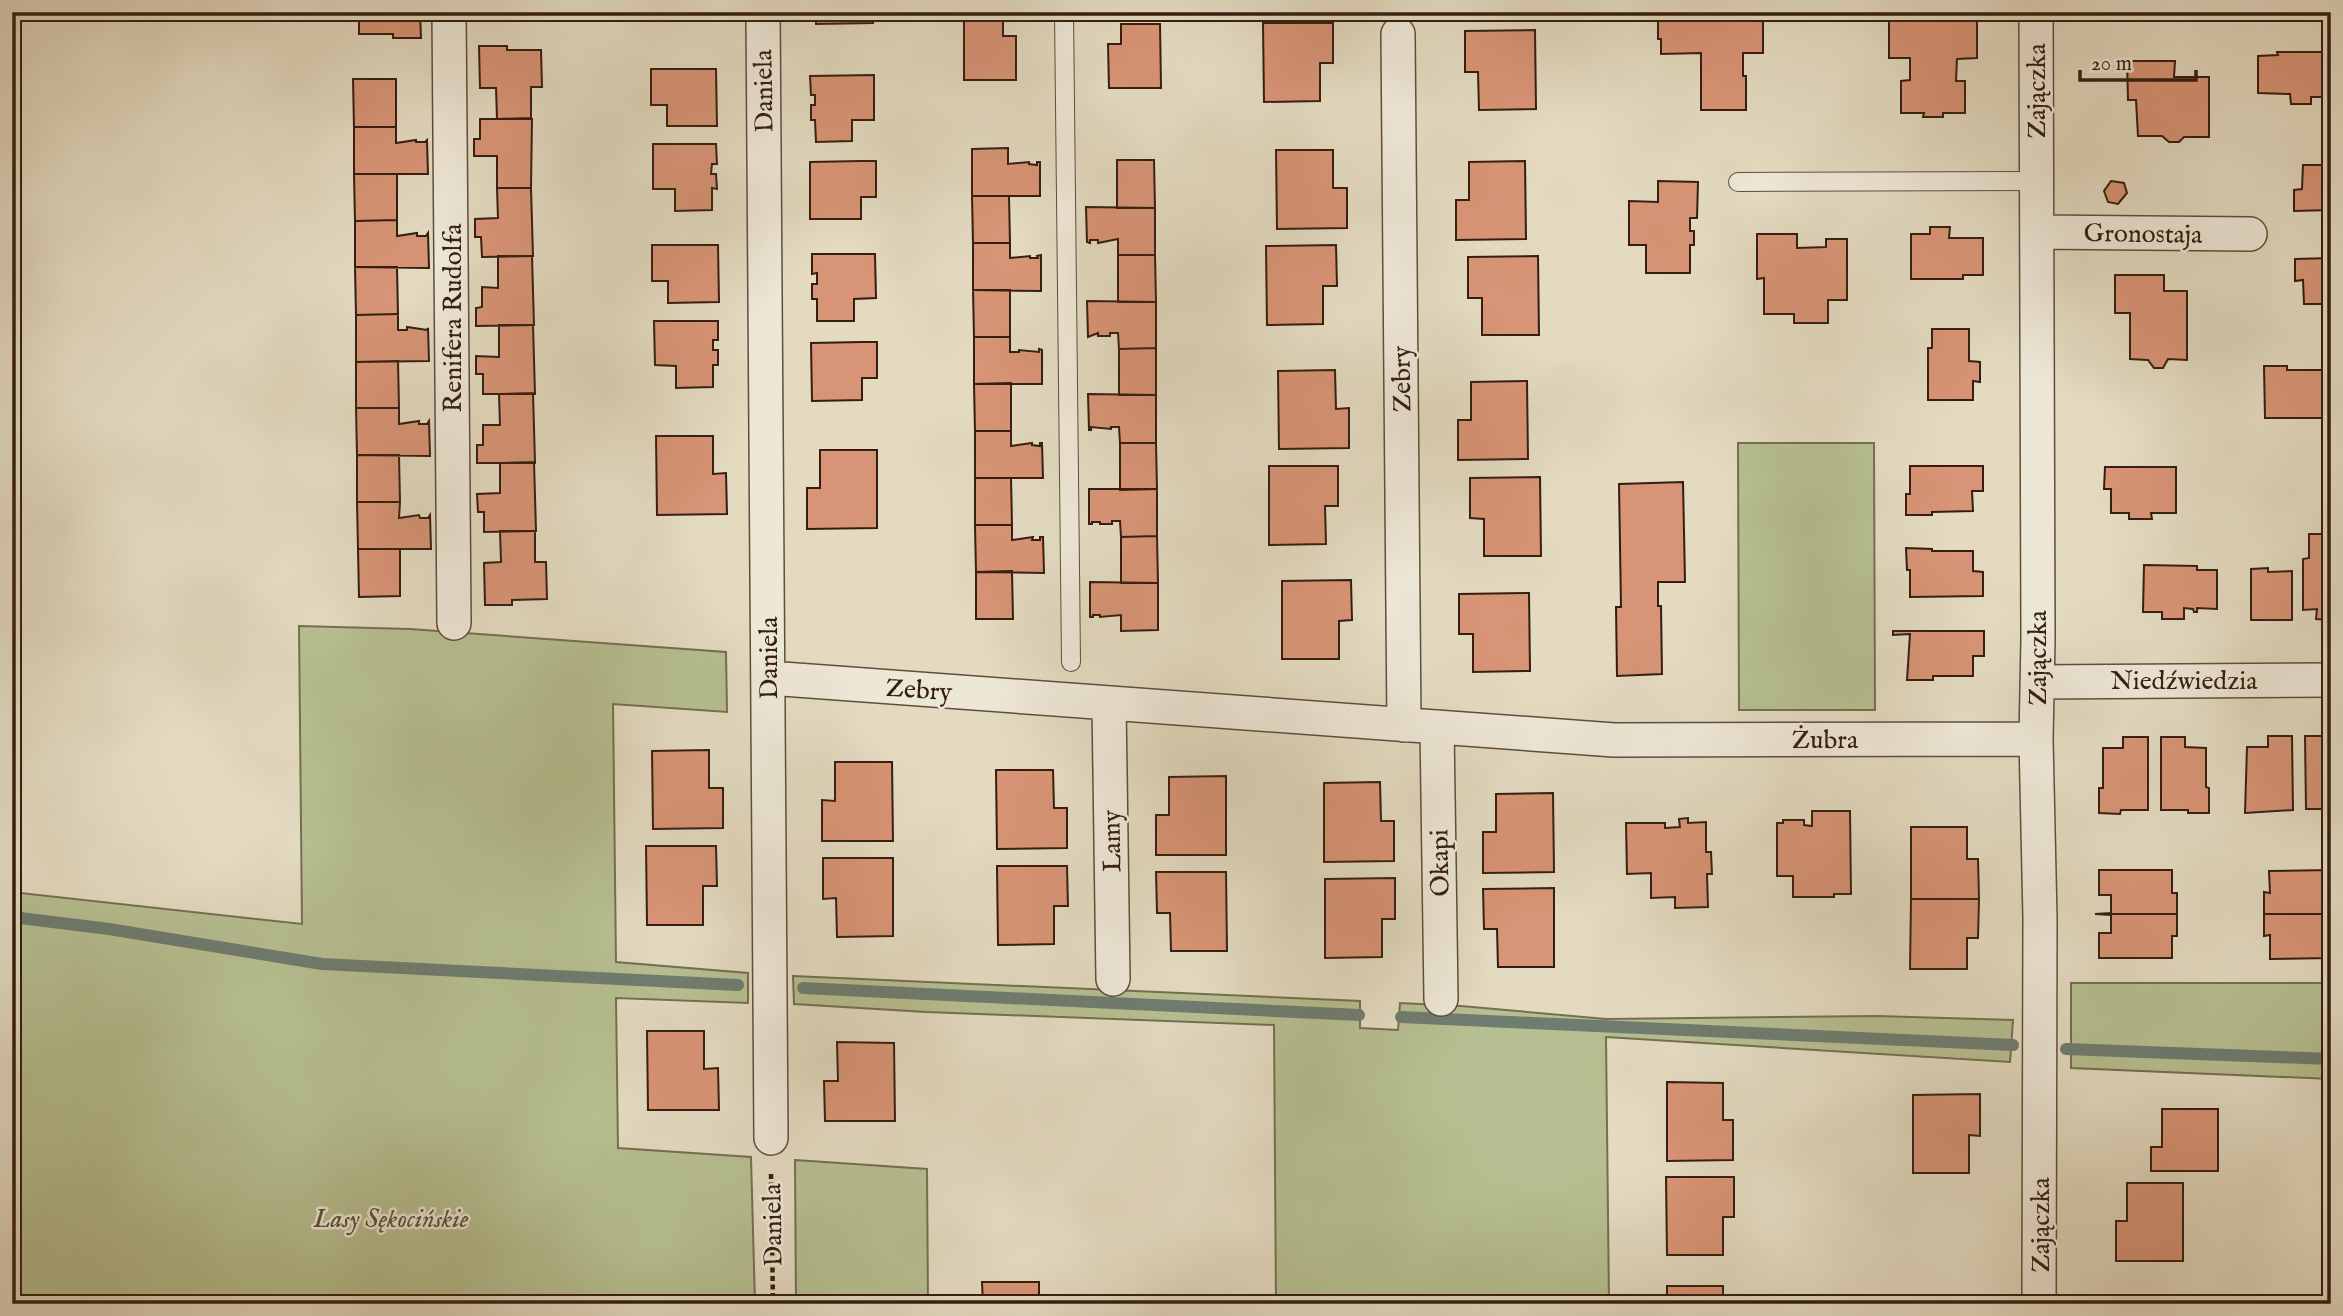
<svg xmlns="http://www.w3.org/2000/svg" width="2343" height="1316" font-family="'IM FELL English',serif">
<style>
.green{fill:#b6bf91;stroke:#766e51;stroke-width:2}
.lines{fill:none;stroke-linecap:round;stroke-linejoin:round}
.stream{stroke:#6f7c70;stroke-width:12}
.building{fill:#d89476;stroke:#351e11;stroke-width:2}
.service-casing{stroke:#604d3d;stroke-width:20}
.minor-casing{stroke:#604d3d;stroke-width:36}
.path{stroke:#351e11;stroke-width:4.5;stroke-dasharray:5 3.5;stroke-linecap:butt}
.service{stroke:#ede7d6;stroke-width:18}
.minor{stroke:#ede7d6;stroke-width:33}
.labels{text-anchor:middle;stroke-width:5;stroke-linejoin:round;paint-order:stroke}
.street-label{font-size:26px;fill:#351e11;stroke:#ede7d6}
.park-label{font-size:26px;font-style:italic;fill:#5c4e37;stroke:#ede7d6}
</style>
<rect width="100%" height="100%" fill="#e3dac0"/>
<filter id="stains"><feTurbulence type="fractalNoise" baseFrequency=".00286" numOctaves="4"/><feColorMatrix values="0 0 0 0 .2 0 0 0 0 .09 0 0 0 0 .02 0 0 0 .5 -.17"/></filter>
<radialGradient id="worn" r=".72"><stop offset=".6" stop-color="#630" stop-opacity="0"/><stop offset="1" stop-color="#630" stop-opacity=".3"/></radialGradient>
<path class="green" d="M1738 443H1874L1875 710H1739Z
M299 626 410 629 726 652 727 712 613 704 616 962 748 973V1003L616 998 618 1148 751 1157 755 1304H12V892L302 924Z
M793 976 1360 1001V1028L1398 1030 1400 1003 1461 1006 1606 1019 1877 1016 2013 1020 2010 1062 1606 1037 1609 1304H1276L1274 1025 926 1012 794 1004Z
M2071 983H2331V1079L2071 1068Z
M795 1160 927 1169 928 1304H796Z"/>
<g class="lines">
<path class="stream" d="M12 917 109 929 322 964 738 985
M803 988 1359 1015
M1401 1017 2013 1045
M2066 1049 2331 1059"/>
</g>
<path class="building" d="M359 12H420L421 38H393V34H359Z
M652 12H708V18H652Z
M816 12H873V23L816 24Z
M1658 15H1763V53H1743V76H1746V110H1701V53L1661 54V39H1658Z
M1003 16V36H1016V80H964V17Z
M1889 20H1977V58L1957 59 1956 81H1965V113H1943V117H1923L1924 113H1901V81L1910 80V58H1889Z
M1263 23H1333V63H1320V101L1264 102Z
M1121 24H1160L1161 88H1109L1108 44H1121Z
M1535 30 1536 109 1479 110 1478 72H1465V31Z
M479 46H507V50H541L542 87H531V118L497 119 496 88H480Z
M2277 52H2329L2330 97H2311V104H2291L2290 94 2258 93V56L2278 55Z
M2127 61H2175L2174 77H2209V137H2184L2179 142H2169L2162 136H2138L2136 100H2128Z
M651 69H716L717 126H667V105H651Z
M874 75V120H852V141L816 142 815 120H811V105H815V95H811L810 76Z
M353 79H396V127H354Z
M480 119H532L531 188H497V156H474V139H480Z
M354 127H396V143L416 140V142H425L427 140 428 174H354Z
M653 144H716L717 164H712L711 174H716L717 189 712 188V210L675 211V189H653Z
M1008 148V164L1029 162V164L1037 165V162H1040V196H972V149Z
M1276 150H1333V188H1347V228L1277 229Z
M1117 160H1154L1155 208H1117Z
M861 161H876V197H861V219H810V162Z
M1525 161 1526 239 1456 240V200H1469V162Z
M2325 162H2331V210L2294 211V190L2302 189 2303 165H2324Z
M354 174H397V220L355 221Z
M1658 181 1698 182 1697 218H1690V231H1694V245H1690V273H1646V245H1629V201L1658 202Z
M2111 181 2124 183 2127 193 2118 204 2108 202 2104 191Z
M497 188H531L533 256 482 257 481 237H475V219L498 218Z
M972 196H1009L1010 243H973Z
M1086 207 1155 208V255H1118V239L1098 243V240H1090V243L1087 242Z
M397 220V236L417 233V236H426L428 233 429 268 355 267V221Z
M1930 227H1950L1949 238H1983V275H1963V279H1911V234H1930Z
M1757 234H1797V248L1826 247V239H1847V300H1828V323H1794V314H1764V278L1757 279Z
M973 243H1010V258L1030 256V258H1038L1037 256 1041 255V291L973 290Z
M652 245H718L719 302 668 303V281H652Z
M1336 245 1337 286H1323V324L1267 325 1266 246Z
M812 254H875L876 298 854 299V321H817V299H812V284H817V273L812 274Z
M1118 255H1155L1156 302H1118Z
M498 256H532L534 325 476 326V308L482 307V287L498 288Z
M1538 256 1539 335H1482V298H1468V257Z
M2331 258V308H2325V304H2304L2303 280 2295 281V259Z
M355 267H397L398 314 356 315Z
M2115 275H2164V291H2187V360L2168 359 2163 368H2154L2148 360 2130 359V313H2115Z
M973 290H1010V337H974Z
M1087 301 1156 302V348L1119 349 1118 333H1110V336H1098V333L1088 337Z
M398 314V330H407V327L427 330 428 328 429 361 356 362V315Z
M654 321H718V340H713V350H718V365H713V387L676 388V366L655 365Z
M499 325H533L535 394H483V374H476V356L499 357Z
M1932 329H1969V361L1980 362V382L1973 381V400H1928V348H1932Z
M974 337H1010V352H1019V350L1039 352V349L1042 350V384H974Z
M862 342H877V378H862V400L812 401 811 343Z
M1156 348V395H1119V349Z
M398 361 399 408H356V362Z
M2264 366H2287V370H2331V418H2265Z
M1335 370 1336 409 1349 408V448L1279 449 1278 371Z
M1527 381 1528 459 1458 460V420H1471V382Z
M1011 383V431H975L974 384Z
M533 393 535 463H477V445H483V425H500L499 394Z
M1088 394 1156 395V443H1120L1119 427H1111V429L1091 427V430H1089Z
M356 408H399V424L419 421V424H427L429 421 430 456 357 455Z
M975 431H1011V446L1032 443V445L1040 446V443H1042L1043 478H975Z
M656 436H713V474L726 473 727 514 657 515Z
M1120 443H1156L1157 489 1120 490Z
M820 450H877V528L807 529V488H820Z
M357 455H399L400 502H357Z
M534 462 536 531 484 532V512H478L477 494 500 493V463Z
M1269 466H1338V506H1325L1326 544 1269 545Z
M1910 466H1983V491H1972L1973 511 1932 512V515H1906V494H1910Z
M2105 467H2176V513H2151L2152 519H2129V513H2111V489H2104Z
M1540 477 1541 556H1484V519L1470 518V478Z
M975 478H1011L1012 525H975Z
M1683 482 1685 582H1658V606H1661L1662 674 1617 676 1616 607H1621L1619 484Z
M1089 489H1157V536L1121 537 1120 521H1112V524H1100V522H1092V524H1089Z
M357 502H400L399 518 419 515 420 518H428L430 515 431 549H358Z
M975 525H1012V540L1033 537 1032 540H1040V537H1043L1044 573 976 572Z
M500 531H535V562H546L547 599 512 600V605H485L484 563 501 562Z
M2309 534H2331V620L2316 619 2317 609 2303 610V559L2309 558Z
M1157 536 1158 583H1121V537Z
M1906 548 1932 549V551H1973V571L1983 572V596L1910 597V570H1907Z
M358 549H400V596L359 597Z
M2144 565 2197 566V570H2217V609L2197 608V612H2194L2193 609 2184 608V619H2162V612H2143Z
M2268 568V572L2292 571V620H2251V569Z
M1012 571 1013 619H976V572Z
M1351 580 1352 620 1339 621V659H1282V581Z
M1090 582 1158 583V630L1121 631V615L1100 617V615H1093V617H1090Z
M1529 593 1530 671 1473 672V634H1459V594Z
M1893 631H1984V656H1973V676H1933V680H1907L1910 634 1893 635Z
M2268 736H2292L2293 810 2245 813 2247 747H2268Z
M2305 736H2330L2331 809H2306Z
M2123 737H2148V810H2121L2120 814 2099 813V788H2103V748H2123Z
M2161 737H2185V747L2206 748V787L2209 788V813H2188V810H2161Z
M709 750V788H723V828L653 829 652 751Z
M835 762H892L893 841H822V800L835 801Z
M996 770H1053L1054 808H1067V848L997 849Z
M1226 776V855H1156V815H1169V777Z
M1380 782 1381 821H1394V861L1324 862V783Z
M1553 793 1554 872 1483 873V832H1496V794Z
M1812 811H1850L1851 894H1834V897H1793V876H1777V823H1783V820H1804V825L1812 826Z
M1688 818V823L1706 822V852H1711L1712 874H1707L1708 907 1675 908V897L1651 898V873L1627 874 1626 823H1665V828L1680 827 1679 819Z
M1911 827H1967V859H1978L1979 899H1911Z
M646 846H716L717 886H703V925H647Z
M823 858H893V936L837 937 836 898 823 899Z
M997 866H1067L1068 906H1054V944L998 945Z
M2099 870H2172V893H2177V914H2095L2111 913V895H2099Z
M2331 870V914H2264V892L2270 893 2269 871Z
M1156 872H1226L1227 951H1171L1170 913H1157Z
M1395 878V919H1382V957L1325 958V879Z
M1554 888V967H1498L1497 929H1484L1483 889Z
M1911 899H1979L1978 938H1967V969H1910Z
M2095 914H2177V936H2172V958H2099V933H2111V915Z
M2264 914H2331V958L2270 959V935L2264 936Z
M647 1031H704V1069L718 1068 719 1110H648Z
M837 1042 894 1043 895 1121H825L824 1081H838Z
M1667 1082 1723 1083V1120H1733V1160L1667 1161Z
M1980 1094V1136L1969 1135V1173H1913V1095Z
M2162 1109H2218V1171H2151V1147H2162Z
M1666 1177H1734V1217H1723V1255H1667Z
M2127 1183H2183V1261H2116V1221H2127Z
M982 1282H1039V1304H983Z
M1667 1286H1723V1304H1667Z
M2116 1296H2172V1304H2116Z"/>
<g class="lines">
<g class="service-casing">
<path id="service" d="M1064 12 1071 662
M1738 182 2037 181"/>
</g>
<g class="minor-casing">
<path id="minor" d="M449 12 454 623
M763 12 771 1138
M2036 12 2038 640 2036 739 2040 918 2039 1304
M1398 34 1404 725
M2037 232 2250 234
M769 678 1614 740 2036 739
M2038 682 2331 680
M1109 703 1113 979
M1437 727 1441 999"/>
</g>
<path class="path" d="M771 1174 773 1304"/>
<use href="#service" class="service"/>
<use href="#minor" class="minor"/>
</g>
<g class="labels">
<g class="street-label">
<text transform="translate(763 91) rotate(-91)" y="9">Daniela</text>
<text transform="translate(2036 91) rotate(-90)" y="9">Zajączka</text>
<text transform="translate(2143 233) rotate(1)" y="9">Gronostaja</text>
<text transform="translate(452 318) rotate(-90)" y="9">Renifera Rudolfa</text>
<text transform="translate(1401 379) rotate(-91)" y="9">Zebry</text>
<text transform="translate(768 658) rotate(-90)" y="9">Daniela</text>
<text transform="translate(2037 658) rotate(-90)" y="9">Zajączka</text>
<text x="2184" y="689">Niedźwiedzia</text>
<text transform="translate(919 689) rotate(4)" y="9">Zebry</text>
<text x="1825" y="748">Żubra</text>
<text transform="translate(1111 841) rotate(-91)" y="9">Lamy</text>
<text transform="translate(1439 863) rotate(-91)" y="9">Okapi</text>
<text transform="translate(772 1225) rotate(-91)" y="9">Daniela</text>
<text transform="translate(2040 1225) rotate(-90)" y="9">Zajączka</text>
</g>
<g class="park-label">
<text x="391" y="1227">Lasy Sękocińskie</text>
</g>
</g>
<rect width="2343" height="1316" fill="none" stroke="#e3dac0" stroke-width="42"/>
<rect x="14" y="14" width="2315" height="1288" fill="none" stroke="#351e11" stroke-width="3.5"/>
<rect x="21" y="21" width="2301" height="1274" fill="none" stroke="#351e11" stroke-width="2"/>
<path d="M2080 70v10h116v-10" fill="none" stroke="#351e11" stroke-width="3.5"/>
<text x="2091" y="70" font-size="21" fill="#351e11" stroke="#ede7d6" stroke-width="5" paint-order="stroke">20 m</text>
<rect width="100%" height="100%" filter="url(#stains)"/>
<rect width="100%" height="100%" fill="url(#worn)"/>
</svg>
